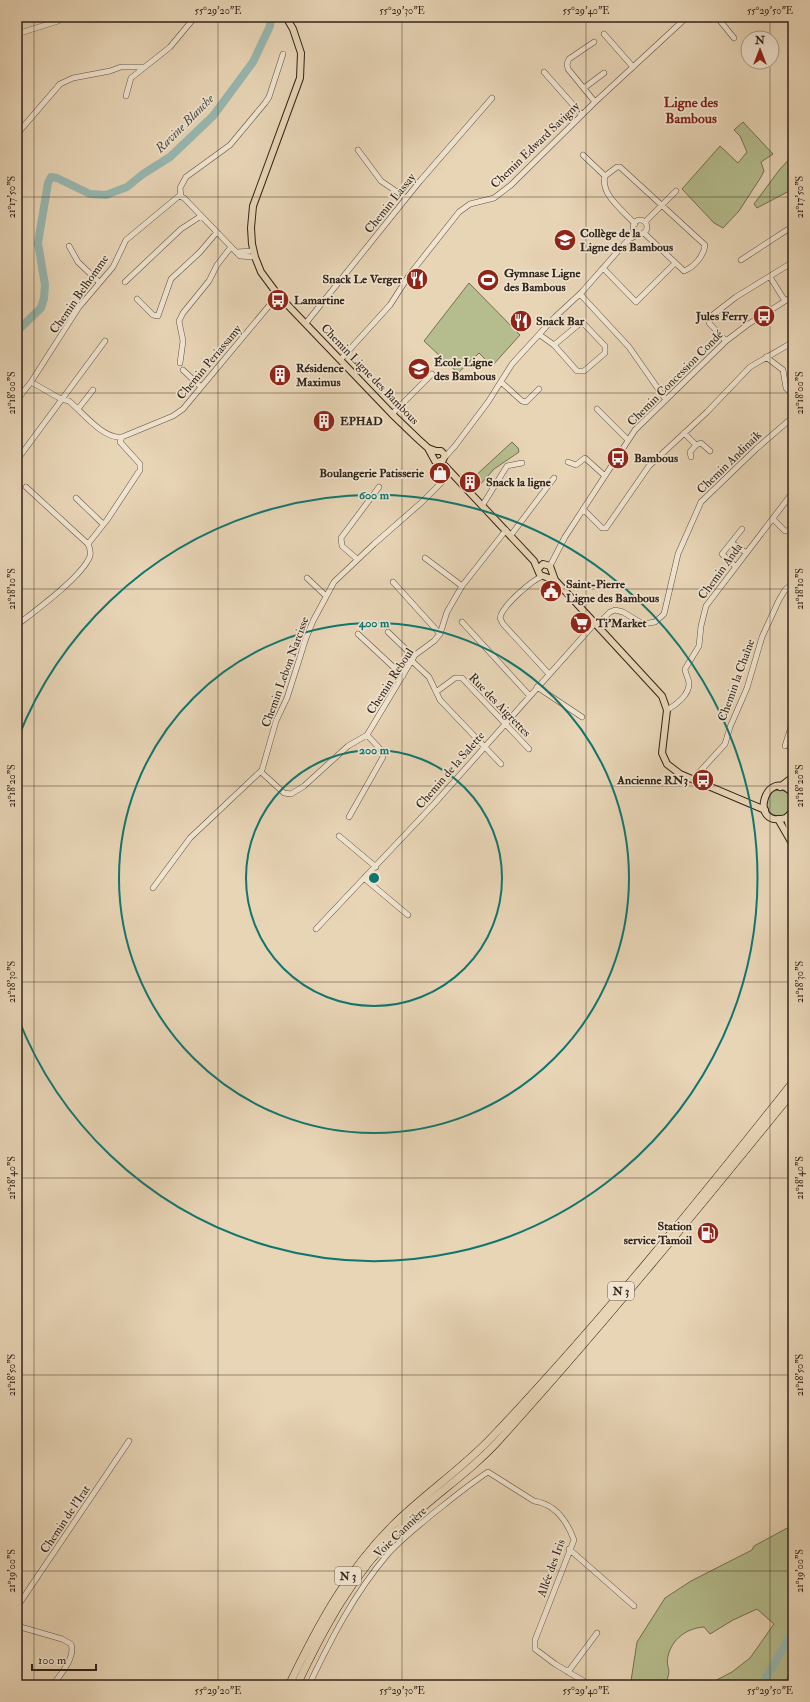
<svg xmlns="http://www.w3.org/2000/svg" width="810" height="1702" font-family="'IM FELL Double Pica',serif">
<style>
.green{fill:#b5bd8e;stroke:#727054}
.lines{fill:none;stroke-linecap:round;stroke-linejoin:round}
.river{stroke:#97b8b1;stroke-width:8}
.minor-casing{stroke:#5e5040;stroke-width:6}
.major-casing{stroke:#302319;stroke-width:8}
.highway-casing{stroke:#302319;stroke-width:8}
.minor{stroke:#f0e4d0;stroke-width:5}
.major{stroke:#e8d5b6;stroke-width:6}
.highway{stroke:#e8d5b6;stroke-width:7}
.ticks{fill:none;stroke:#302319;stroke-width:1;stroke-opacity:0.45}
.ring{fill:none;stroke:#0f766e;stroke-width:2}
.labels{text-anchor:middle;stroke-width:3.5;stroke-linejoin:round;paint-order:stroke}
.shield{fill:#f0e4d0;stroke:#6a5d50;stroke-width:1}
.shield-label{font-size:11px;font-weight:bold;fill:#302319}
.street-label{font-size:12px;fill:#302319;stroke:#f0e4d0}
.poi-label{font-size:12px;font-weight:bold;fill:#302319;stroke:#f0e4d0;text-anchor:start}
.water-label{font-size:13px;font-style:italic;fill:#4f5047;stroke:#f0e4d0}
.quarter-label{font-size:14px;font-weight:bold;fill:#7a1f14;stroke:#f0e4d0}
.centre{fill:#0f766e;stroke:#f0e4d0;stroke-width:2}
.ring-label{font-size:12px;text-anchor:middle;font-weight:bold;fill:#0f766e;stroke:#f0e4d0;stroke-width:3.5;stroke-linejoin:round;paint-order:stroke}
.neatline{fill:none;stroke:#302319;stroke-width:1.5}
.ticks-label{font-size:10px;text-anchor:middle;fill:#302319}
</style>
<rect width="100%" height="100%" fill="#e8d5b6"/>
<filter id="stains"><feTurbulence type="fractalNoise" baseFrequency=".005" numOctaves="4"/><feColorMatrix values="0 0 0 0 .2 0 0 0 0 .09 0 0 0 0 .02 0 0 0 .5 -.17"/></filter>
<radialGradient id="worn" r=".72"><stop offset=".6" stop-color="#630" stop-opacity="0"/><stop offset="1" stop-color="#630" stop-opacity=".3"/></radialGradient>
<path class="green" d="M743 122 773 154 761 162 764 171 761 177 739 211 723 228 714 223 682 189 720 146 738 163 747 152 740 136 734 130Z
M793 155V165L789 169 790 175H793V189L757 208 754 204 780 169Z
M469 283 520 335 492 366 479 353 458 373 424 341Z
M512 442 518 448 519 452 494 469 479 486 473 478Z
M766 803a13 13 0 1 1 26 0a13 13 0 1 1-26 0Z
M793 1525V1669L783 1685H707L732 1672 750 1658 774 1624 757 1609 733 1620 710 1634 704 1627C687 1628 672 1639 668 1656 665 1669 674 1668 664 1685H633L631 1681 637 1642 665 1598 691 1581 752 1550 754 1546Z"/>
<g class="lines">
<path class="river" d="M17 331 41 308 44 298 45 285 38 243 48 183 51 177 57 178 90 194 106 195 127 187 143 174 170 157 213 116 253 62 270 26 271 17
M762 1685 793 1631"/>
<g class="minor-casing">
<path id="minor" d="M717 17 734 38
M17 34 58 21 65 17
M604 34 633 67
M594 42 569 59 567 64 568 69 595 102
M544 72 582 115
M584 88 604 73
M126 96 131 78 170 47 195 17
M17 134 60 84 73 78 110 71 121 67H144
M358 150 381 181 406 198
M583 155 605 176
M791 172 793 171
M605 176 617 167H620L705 245C704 256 694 267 684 271L644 233
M605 176C600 195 624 211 635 224
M181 196 180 188 186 177 230 145 265 103 269 97 283 54
M633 227a7 7 0 1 1 14 0a7 7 0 1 1-14 0Z
M645 222 676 191
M69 246 78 262 99 282
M237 252 253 251
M741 260 793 226
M603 268 636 302 675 263
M770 277 785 301
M125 282 181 229 201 216
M580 294 629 347 666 400
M137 299 153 315 158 316 171 279 200 252 217 232
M306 323 420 181 492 98
M540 335 554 345 577 371H584L605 353V346L583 323 578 325 554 345
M726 341 709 323 710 317 736 297 793 262
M766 357 783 370 786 388 793 395
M341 359 390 305 410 274 459 212 470 204 494 198 511 185 595 102 687 17
M180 363 183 341 179 321 183 313 209 281 217 265 231 247
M183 370 201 387
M31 382 61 399 69 401C82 412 104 440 122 437L173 416 183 409 278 295
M501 382 522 401 526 402 539 389
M17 400 31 382 79 307 113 267 126 240 179 196 184 198 240 256 255 257
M78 409 93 390
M597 409 628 440
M392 414 432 374
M684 433 696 445 690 452 691 457
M696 445 701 443 710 451
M445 457 455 446 488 402 512 364 555 317 582 292 619 250 629 239 640 234
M17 460 105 341
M568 462 576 465 585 458 605 476
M26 487 88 544
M76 498 103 524
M482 506 507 466 522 463
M583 509 602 528H606L649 466 707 412 750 367 793 342
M773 519 785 531H788L793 525
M511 535 554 478
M732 543 745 552
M425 558 462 586
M357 559 342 546 341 538 379 487
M550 566 565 537 635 430 726 341 747 325 793 296
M735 566 722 554 742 529
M543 576C532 580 502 606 500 618L503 624 549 674
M307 578 326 596
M393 582 440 634
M462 622 529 695
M598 624 610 612 615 610 623 612 643 624 655 622 664 614 678 554 701 502 756 449 793 417
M17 625C35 611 83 576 90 556 91 551 90 548 88 544L107 520 140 470V464L120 442 122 437
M388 632 414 657
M358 634 403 676
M412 661 429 677 440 700 501 764
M537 687 582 717
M436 692 455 678H462L529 749
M667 710C676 705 689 695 689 684 689 678 685 674 685 669L699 646 701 626 706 606 793 492
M785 746 792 724
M261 772 284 793 291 794 304 786 348 746 367 735 415 655 434 641 440 634 447 612 462 586 506 530
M693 779 725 744 730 727 747 688 762 637 779 600 785 590 793 583
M349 817 383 757 382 751 367 735
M339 836 376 867
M365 879 408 915
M153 888 190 838 262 770 276 721 287 698 306 638 313 621 334 582 374 544 422 502 451 473
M316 929 434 804 596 622
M569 1549 634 1606
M17 1607 129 1441
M17 1626 62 1639 71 1644C76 1657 60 1675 53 1685
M568 1672 597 1633
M309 1685C331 1639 354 1594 387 1555 400 1540 416 1528 430 1516 449 1501 468 1485 488 1472L534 1501C556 1504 567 1521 574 1540L535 1640V1649L555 1664 590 1685"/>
</g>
<g class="major-casing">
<path id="major" d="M286 17 293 29 301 53 300 78 253 206 251 228 252 244 255 257 261 272 278 295 392 414 418 439 428 448 436 451
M428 448 435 461 445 466 534 561 540 575 555 580
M436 451H441L445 455 443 460 438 462
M538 569 543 564 550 566 555 580 662 696 667 710 662 753 667 764 680 774 765 810
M780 787 793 777
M793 794C767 763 746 829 786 818L793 811
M789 816 788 822 793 838
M778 819 793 845"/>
</g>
<g class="highway-casing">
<path id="highway" d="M289 1685C317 1627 346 1572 392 1526 424 1494 462 1469 493 1436 599 1324 697 1203 793 1082
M297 1685C324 1628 353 1574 399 1529 431 1497 471 1472 501 1438 602 1326 698 1209 793 1092"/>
</g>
<use href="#minor" class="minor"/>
<use href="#major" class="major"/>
<use href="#highway" class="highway"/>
</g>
<path class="ticks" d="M34 17V1685M218 17V1685M402 17V1685M586 17V1685M770 17V38M770 62V1685M17 197H793M17 393H793M17 589H793M17 786H793M17 982H793M17 1178H793M17 1375H793M17 1571H793"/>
<g class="ring">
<circle cx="374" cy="878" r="128"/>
<circle cx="374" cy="878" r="255"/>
<path d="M18 738A383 383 0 1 1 18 1018"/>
</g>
<defs>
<g id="school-disc" transform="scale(1.15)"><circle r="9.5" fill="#8f2418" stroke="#f0e4d0"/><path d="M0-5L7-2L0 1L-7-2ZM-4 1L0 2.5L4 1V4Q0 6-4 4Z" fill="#fff"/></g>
<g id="restaurant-disc" transform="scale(1.15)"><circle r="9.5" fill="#8f2418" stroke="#f0e4d0"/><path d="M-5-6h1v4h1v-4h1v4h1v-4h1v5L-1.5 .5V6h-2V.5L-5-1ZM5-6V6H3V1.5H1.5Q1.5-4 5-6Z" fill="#fff"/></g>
<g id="stadium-disc" transform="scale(1.15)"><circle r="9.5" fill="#8f2418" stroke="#f0e4d0"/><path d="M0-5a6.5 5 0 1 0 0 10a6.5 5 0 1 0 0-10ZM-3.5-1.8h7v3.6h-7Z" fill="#fff"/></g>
<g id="bus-disc" transform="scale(1.15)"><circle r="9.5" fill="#8f2418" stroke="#f0e4d0"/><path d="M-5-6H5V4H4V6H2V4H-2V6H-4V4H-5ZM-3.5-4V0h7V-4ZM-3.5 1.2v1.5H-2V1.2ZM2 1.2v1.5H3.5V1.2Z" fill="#fff"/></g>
<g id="building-disc" transform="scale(1.15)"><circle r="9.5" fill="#8f2418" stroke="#f0e4d0"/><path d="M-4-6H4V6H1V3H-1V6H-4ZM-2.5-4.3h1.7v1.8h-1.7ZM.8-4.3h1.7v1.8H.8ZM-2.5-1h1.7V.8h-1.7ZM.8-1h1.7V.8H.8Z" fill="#fff"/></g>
<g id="shop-disc" transform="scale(1.15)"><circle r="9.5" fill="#8f2418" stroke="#f0e4d0"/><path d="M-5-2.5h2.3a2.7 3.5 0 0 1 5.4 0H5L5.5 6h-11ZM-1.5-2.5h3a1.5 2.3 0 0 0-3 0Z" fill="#fff"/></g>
<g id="civic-disc" transform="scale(1.15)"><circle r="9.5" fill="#8f2418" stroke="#f0e4d0"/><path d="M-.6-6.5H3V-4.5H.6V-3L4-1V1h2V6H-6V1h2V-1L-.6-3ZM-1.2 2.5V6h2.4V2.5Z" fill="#fff"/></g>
<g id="supermarket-disc" transform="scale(1.15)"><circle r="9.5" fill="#8f2418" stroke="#f0e4d0"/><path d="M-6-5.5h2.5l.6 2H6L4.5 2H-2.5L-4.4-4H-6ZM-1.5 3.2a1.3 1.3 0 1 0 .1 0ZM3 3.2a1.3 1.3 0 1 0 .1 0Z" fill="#fff"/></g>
<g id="fuel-disc" transform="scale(1.15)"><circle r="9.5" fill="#8f2418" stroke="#f0e4d0"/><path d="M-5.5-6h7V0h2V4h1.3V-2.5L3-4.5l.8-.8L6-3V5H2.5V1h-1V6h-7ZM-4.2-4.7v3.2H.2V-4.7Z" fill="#fff"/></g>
</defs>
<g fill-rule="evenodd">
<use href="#school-disc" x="565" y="240"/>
<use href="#restaurant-disc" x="417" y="279"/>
<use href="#stadium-disc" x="488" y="280"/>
<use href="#bus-disc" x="278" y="300"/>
<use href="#bus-disc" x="764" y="316"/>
<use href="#restaurant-disc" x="521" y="321"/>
<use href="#school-disc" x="419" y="369"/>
<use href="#building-disc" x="280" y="375"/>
<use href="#building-disc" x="324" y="421"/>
<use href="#bus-disc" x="618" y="458"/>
<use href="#shop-disc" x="440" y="473"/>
<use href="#building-disc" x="470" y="482"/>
<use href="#civic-disc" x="551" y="591"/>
<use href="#supermarket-disc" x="581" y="623"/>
<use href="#bus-disc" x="703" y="780"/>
<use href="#fuel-disc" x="708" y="1233"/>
</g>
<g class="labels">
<g class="shield">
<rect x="608" y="1282" width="26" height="18" rx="3"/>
<rect x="335" y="1567" width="26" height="18" rx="3"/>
</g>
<g class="shield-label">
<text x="621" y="1295">N 3</text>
<text x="348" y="1580">N 3</text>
</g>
<g class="street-label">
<text transform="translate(535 145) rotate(-44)" y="4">Chemin Edward Savigny</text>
<text transform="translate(390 203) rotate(-51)" y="4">Chemin Lassay</text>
<text transform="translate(79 294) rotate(-55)" y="4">Chemin Belhomme</text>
<text transform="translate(209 362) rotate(-50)" y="4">Chemin Periassamy</text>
<text transform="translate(370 374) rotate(46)" y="4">Chemin Ligne des Bambous</text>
<text transform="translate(675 378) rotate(-45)" y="4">Chemin Concession Condé</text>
<text transform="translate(729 462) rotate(-44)" y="4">Chemin Andinaik</text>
<text transform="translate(720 571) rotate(-54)" y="4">Chemin Anda</text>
<text transform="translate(285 672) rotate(-70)" y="4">Chemin Lebon Narcisse</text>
<text transform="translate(736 680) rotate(-70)" y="4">Chemin la Chaîne</text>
<text transform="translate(390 681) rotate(-57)" y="4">Chemin Reboul</text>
<text transform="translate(500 705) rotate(46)" y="4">Rue des Aigrettes</text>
<text transform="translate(450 770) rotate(-49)" y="4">Chemin de la Salette</text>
<text transform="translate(65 1519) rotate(-56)" y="4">Chemin de l'Irat</text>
<text transform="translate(400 1532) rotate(-44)" y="4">Voie Cannière</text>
<text transform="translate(551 1568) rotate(-70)" y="4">Allée des Iris</text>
</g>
<g class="poi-label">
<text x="580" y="237">Collège de la<tspan x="580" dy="14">Ligne des Bambous</tspan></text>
<text x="504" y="277">Gymnase Ligne<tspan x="504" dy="14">des Bambous</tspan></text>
<text x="402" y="283" text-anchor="end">Snack Le Verger</text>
<text x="294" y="304">Lamartine</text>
<text x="748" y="320" text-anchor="end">Jules Ferry</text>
<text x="536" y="325">Snack Bar</text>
<text x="434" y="366">École Ligne<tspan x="434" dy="14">des Bambous</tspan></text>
<text x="296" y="372">Résidence<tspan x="296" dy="14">Maximus</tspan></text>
<text x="340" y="425">EPHAD</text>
<text x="634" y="462">Bambous</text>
<text x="424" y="477" text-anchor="end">Boulangerie Patisserie</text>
<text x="486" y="486">Snack la ligne</text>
<text x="566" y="588">Saint-Pierre<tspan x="566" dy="14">Ligne des Bambous</tspan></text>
<text x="596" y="627">Ti'Market</text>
<text x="688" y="784" text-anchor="end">Ancienne RN3</text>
<text x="692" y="1230" text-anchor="end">Station<tspan x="692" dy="14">service Tamoil</tspan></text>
</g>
<g class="water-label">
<text transform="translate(184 123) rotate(-45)" y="5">Ravine Blanche</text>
</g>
<g class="quarter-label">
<text x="691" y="107">Ligne des<tspan x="691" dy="16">Bambous</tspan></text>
</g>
</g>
<circle cx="374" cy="878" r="6" class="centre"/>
<g class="ring-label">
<text x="374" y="499">600 m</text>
<text x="374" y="627">400 m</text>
<text x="374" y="754">200 m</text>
</g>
<rect width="810" height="1702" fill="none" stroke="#e8d5b6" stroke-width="44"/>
<g transform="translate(760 50)"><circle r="19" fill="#f0e4d0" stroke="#a39787"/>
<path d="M0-3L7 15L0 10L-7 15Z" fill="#8f2418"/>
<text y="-6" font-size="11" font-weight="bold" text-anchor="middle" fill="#302319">N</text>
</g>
<path d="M32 1664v6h64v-6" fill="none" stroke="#302319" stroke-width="2"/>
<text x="38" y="1664" font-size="12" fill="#302319" stroke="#f0e4d0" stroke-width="3" paint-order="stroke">100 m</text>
<rect x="22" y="22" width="766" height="1658" class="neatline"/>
<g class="ticks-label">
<text x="218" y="14">55°29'20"E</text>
<text x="402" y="14">55°29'30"E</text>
<text x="586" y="14">55°29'40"E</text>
<text x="770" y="14">55°29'50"E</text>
<text transform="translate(11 197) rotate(-90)" y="4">21°17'50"S</text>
<text transform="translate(799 197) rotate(-90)" y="4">21°17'50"S</text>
<text transform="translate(11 393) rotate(-90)" y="4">21°18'00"S</text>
<text transform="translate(799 393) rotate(-90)" y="4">21°18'00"S</text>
<text transform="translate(11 589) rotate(-90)" y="4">21°18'10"S</text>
<text transform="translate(799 589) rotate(-90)" y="4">21°18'10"S</text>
<text transform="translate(11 786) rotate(-90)" y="4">21°18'20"S</text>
<text transform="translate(799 786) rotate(-90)" y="4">21°18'20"S</text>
<text transform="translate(11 982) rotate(-90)" y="4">21°18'30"S</text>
<text transform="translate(799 982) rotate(-90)" y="4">21°18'30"S</text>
<text transform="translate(11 1178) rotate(-90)" y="4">21°18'40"S</text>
<text transform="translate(799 1178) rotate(-90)" y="4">21°18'40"S</text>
<text transform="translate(11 1375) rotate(-90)" y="4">21°18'50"S</text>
<text transform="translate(799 1375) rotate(-90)" y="4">21°18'50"S</text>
<text transform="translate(11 1571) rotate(-90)" y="4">21°19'00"S</text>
<text transform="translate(799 1571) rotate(-90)" y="4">21°19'00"S</text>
<text x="218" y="1694">55°29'20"E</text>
<text x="402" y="1694">55°29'30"E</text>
<text x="586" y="1694">55°29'40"E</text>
<text x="770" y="1694">55°29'50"E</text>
</g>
<rect width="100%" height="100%" filter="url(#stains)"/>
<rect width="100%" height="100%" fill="url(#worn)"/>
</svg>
